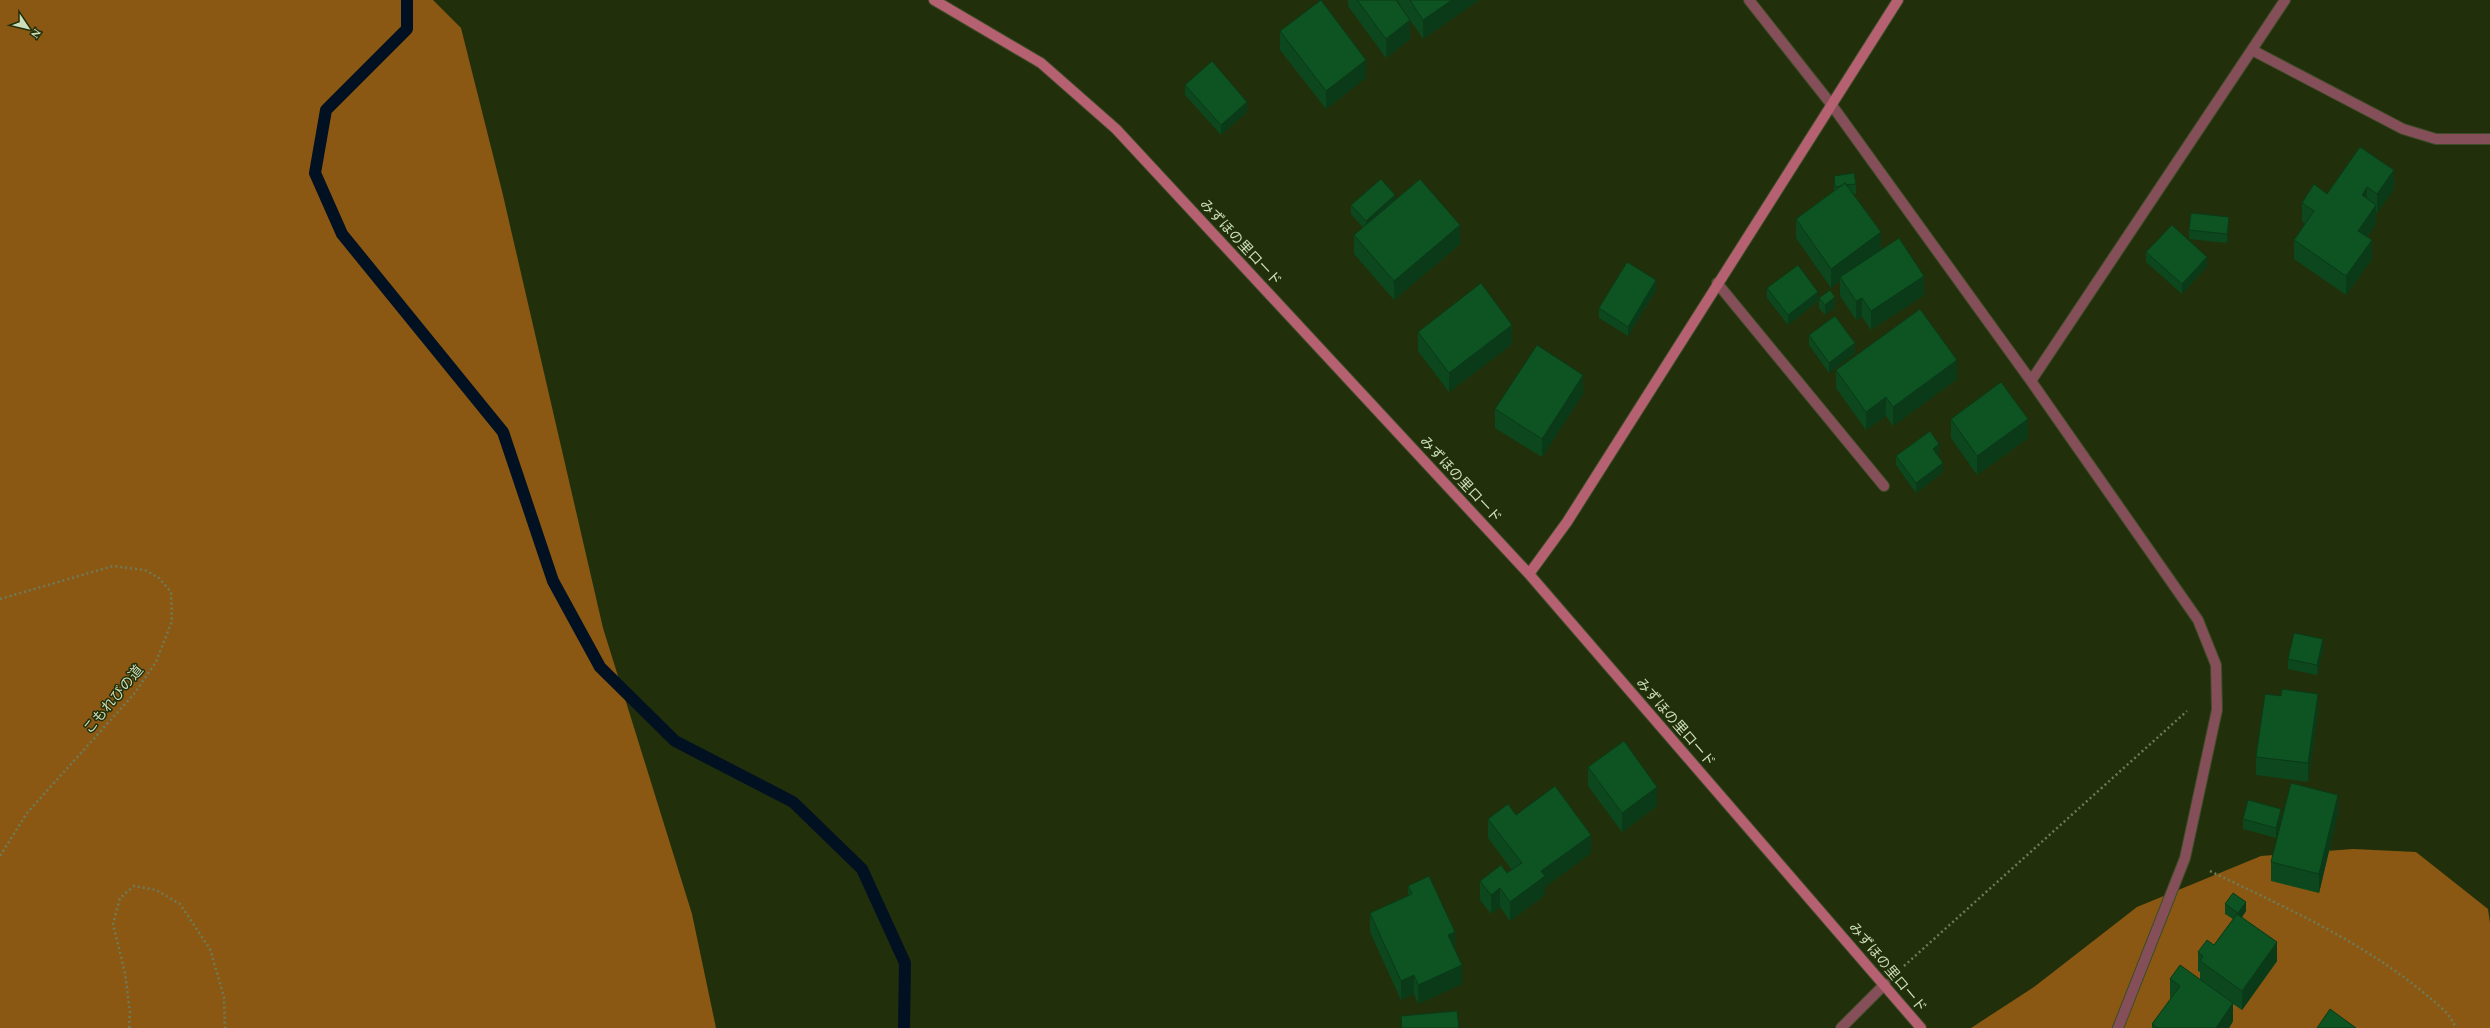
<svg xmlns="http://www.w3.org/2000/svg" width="2490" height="1028" font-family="Spectral,'Noto Sans JP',serif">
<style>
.forest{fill:#8b5813}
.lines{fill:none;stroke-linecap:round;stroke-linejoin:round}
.stream{stroke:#021121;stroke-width:12}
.street-casing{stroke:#3d4c27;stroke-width:12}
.secondary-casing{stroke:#3d4c27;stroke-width:12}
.path{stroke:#6c7c58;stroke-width:2.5;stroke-dasharray:2 3;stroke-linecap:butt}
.street{stroke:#844f58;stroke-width:10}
.secondary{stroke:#b66172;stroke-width:10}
.wall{fill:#0c471d}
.shaded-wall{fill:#0a3a18}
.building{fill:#0e5322;stroke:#0a3a18}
.labels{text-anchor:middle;stroke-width:3;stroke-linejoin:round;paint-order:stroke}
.street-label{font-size:14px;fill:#cddeba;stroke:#21300b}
</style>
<rect width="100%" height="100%" fill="#21300b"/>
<path class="forest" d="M0 0H433L461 28 502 191 603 628 692 914 716 1028H0Z
M2353 849 2416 852 2488 909 2490 923V1028H1971L2034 987 2137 907 2261 856Z"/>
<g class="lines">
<path class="stream" d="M407 0V29L326 110 315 173 342 234 503 432 553 581 600 667 675 741 793 802 862 869 905 963 904 1028"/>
<g class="street-casing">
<path id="street" d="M1749 0 1831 104 2031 381 2198 620 2216 665 2217 710 2185 858 2118 1028
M2252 50 2403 129 2436 139H2490
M1717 283 1884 486
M2031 381 2285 0
M1841 1028 1885 984"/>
</g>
<g class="secondary-casing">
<path id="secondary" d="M934 0 1041 63 1116 129 1529 574 1921 1028
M1529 574 1567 522 1898 0"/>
</g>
<path class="path" d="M0 599 113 566 145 570 159 578 171 592 172 621 156 662 134 694 27 813 0 856
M2210 871C2284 907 2360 940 2424 993 2437 1004 2449 1012 2456 1028
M1904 966 2187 711
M129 1028 130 1012 125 973 113 924 120 898 134 886 156 890 180 904 210 949 224 997 225 1028"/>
<use href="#street" class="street"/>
<use href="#secondary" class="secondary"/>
</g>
<path class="wall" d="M1348 0H1396L1410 20 1397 0H1479L1423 39 1410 20V39L1386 58 1348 6Z
M1280 31 1366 78 1326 109 1280 50Z
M1185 85 1247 112 1221 135 1185 95Z
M2360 147 2394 189 2377 213 2376 212V224L2367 237 2372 259 2346 295 2294 259V240L2305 224 2302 221V203L2327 194Z
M1834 176 1856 184V194H1853L1881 250 1924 295 1871 330 1862 317 1856 320 1840 296V281L1831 288 1796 238V219L1834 191Z
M1395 201 1460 244 1394 300 1354 254V235L1363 228 1351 214V205Z
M2229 227 2227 243 2189 239V230Z
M2146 252 2207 266 2182 294 2146 262Z
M1767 288 1818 301 1788 325 1767 298Z
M1656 290 1628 336 1599 318V308Z
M1819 298 1835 307 1825 315 1819 308Z
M1418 332 1512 344 1449 392 1418 351Z
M1809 335 1855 353 1829 373 1809 345Z
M1836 370 1957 379 1893 426 1886 416 1866 430 1836 388Z
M1583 394 1542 457 1495 428V409Z
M1951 419 2028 438 1977 475 1951 438Z
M1939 454 1937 455 1943 472 1916 493 1896 465V456Z
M2323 649 2317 675 2288 669V659Z
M2318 712 2308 782 2256 775V757Z
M1588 767 1657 806 1622 832 1588 786Z
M2338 813 2319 893 2271 881V862Z
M1516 815 1591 853 1545 887V895L1510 921 1500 907 1491 914 1480 900V881L1507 873 1512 870 1488 838V819Z
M2281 818 2276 838 2243 829V819Z
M1408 886 1455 950 1462 984 1418 1004 1414 994 1401 1000 1370 932V913L1408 896Z
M2225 904 2246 911 2242 917 2277 961 2242 1010 2233 1004V1021L2229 1028H2152V1024L2171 999 2170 998V979H2200V972L2198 971V952L2214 945 2233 919 2225 914Z"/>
<path class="shaded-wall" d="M1452 0H1479L1423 39V20Z
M1410 20V39L1386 58V39Z
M1366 60V78L1326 109V91Z
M1247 102V112L1221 135V125Z
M2394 170V189L2377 213V194Z
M2367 187V206L2362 195Z
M1395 195V205L1366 231V221Z
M2376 205V224L2358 250V231Z
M2229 217V227L2227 243V234Z
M1460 225V244L1394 300V281Z
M1881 232V251L1840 277V281L1831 288V269Z
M2372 240V259L2346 295V276Z
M2207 257V266L2182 294V284Z
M1924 276V295L1871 330V311Z
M1656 280V290L1628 336V327Z
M1818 292V301L1788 325V315Z
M1835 297V307L1825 315V305Z
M1862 298V317L1856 320V301Z
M1512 325V344L1449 392V373Z
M1855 343V353L1829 373V363Z
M1957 360V379L1893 426V407Z
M1583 375V394L1542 457V439Z
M1886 397V416L1866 430V412Z
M2028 419V438L1977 475V456Z
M1939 444V454L1933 459V449Z
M1943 463V472L1916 493V483Z
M2323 639V649L2317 675V665Z
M2318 694V712L2308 782V763Z
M1657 787V806L1622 832V813Z
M2338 795V813L2319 893V874Z
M2281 809V818L2276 838V828Z
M1591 835V853L1545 887V895L1510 921V902L1541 871Z
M1500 888V907L1491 914V895Z
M2246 902V911L2238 923V913Z
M1455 932V951L1448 935Z
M2277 942V961L2242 1010V991Z
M1462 965V984L1418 1004V985Z
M1414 975V994L1401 1000V981Z
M2233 1003V1021L2229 1028H2216Z"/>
<path class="building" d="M1321 0 1366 60 1326 91 1280 31Z
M1357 0H1396L1410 20 1386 39Z
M1410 0H1452L1423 20Z
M1212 61 1247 102 1221 125 1185 85Z
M2360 147 2394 170 2377 194 2367 187 2362 195 2376 205 2358 231 2372 240 2346 276 2294 240 2314 211 2302 203 2314 184 2327 194Z
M1854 173 1856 184 1846 185 1845 183 1841 186 1835 187 1834 176Z
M1381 179 1395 195 1366 221 1351 205Z
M1420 179 1460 225 1394 281 1354 235Z
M1845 183 1881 232 1831 269 1796 219Z
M2191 213 2229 217 2227 234 2189 230Z
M2172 225 2207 257 2182 284 2146 252Z
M1899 238 1924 276 1871 311 1862 298 1856 301 1840 277Z
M1627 262 1656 280 1628 327 1599 308Z
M1798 265 1818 292 1788 315 1767 288Z
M1481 283 1512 325 1449 373 1418 332Z
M1830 290 1835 297 1825 305 1819 298Z
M1920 309 1957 360 1893 407 1886 397 1866 412 1836 370Z
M1835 316 1855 343 1829 363 1809 335Z
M1537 345 1583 375 1542 439 1495 409Z
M2001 382 2028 419 1977 456 1951 419Z
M1930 431 1939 444 1933 449 1943 463 1916 483 1896 456Z
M2294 633 2323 639 2317 665 2288 659Z
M2282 689 2318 694 2308 763 2256 757 2265 694 2281 696Z
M1624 741 1657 787 1622 813 1588 767Z
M2291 783 2338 795 2319 874 2271 862Z
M1555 786 1591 835 1541 871 1545 876 1510 902 1500 888 1491 895 1480 881 1501 865 1507 873 1522 863 1488 819 1508 804 1516 815Z
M2248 800 2281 809 2276 828 2243 819Z
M1429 876 1455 932 1448 935 1462 965 1418 985 1414 975 1401 981 1370 913 1412 894 1408 886Z
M2233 893 2246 902 2238 913 2225 904Z
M2237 914 2277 942 2242 991 2200 961 2203 956 2198 952 2207 940 2214 945Z
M2180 965 2233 1003 2216 1028H2158L2152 1024 2180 986 2170 979Z
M2330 1009 2356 1028H2317Z
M1457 1011 1459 1028H1402L1401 1016Z"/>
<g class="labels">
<g class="street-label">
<text transform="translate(1241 242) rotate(47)" y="5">みずほの里ロード</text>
<text transform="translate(1461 479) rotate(47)" y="5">みずほの里ロード</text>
<text transform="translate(113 699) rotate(-50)" y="5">こもれびの道</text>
<text transform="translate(1676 722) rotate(49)" y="5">みずほの里ロード</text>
<text transform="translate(1888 967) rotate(50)" y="5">みずほの里ロード</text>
</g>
</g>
<g transform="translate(28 28) rotate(125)" stroke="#21300b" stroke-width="3" paint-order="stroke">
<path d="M0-3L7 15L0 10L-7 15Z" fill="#cddeba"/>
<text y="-6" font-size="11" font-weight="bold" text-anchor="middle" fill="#cddeba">N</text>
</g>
</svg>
